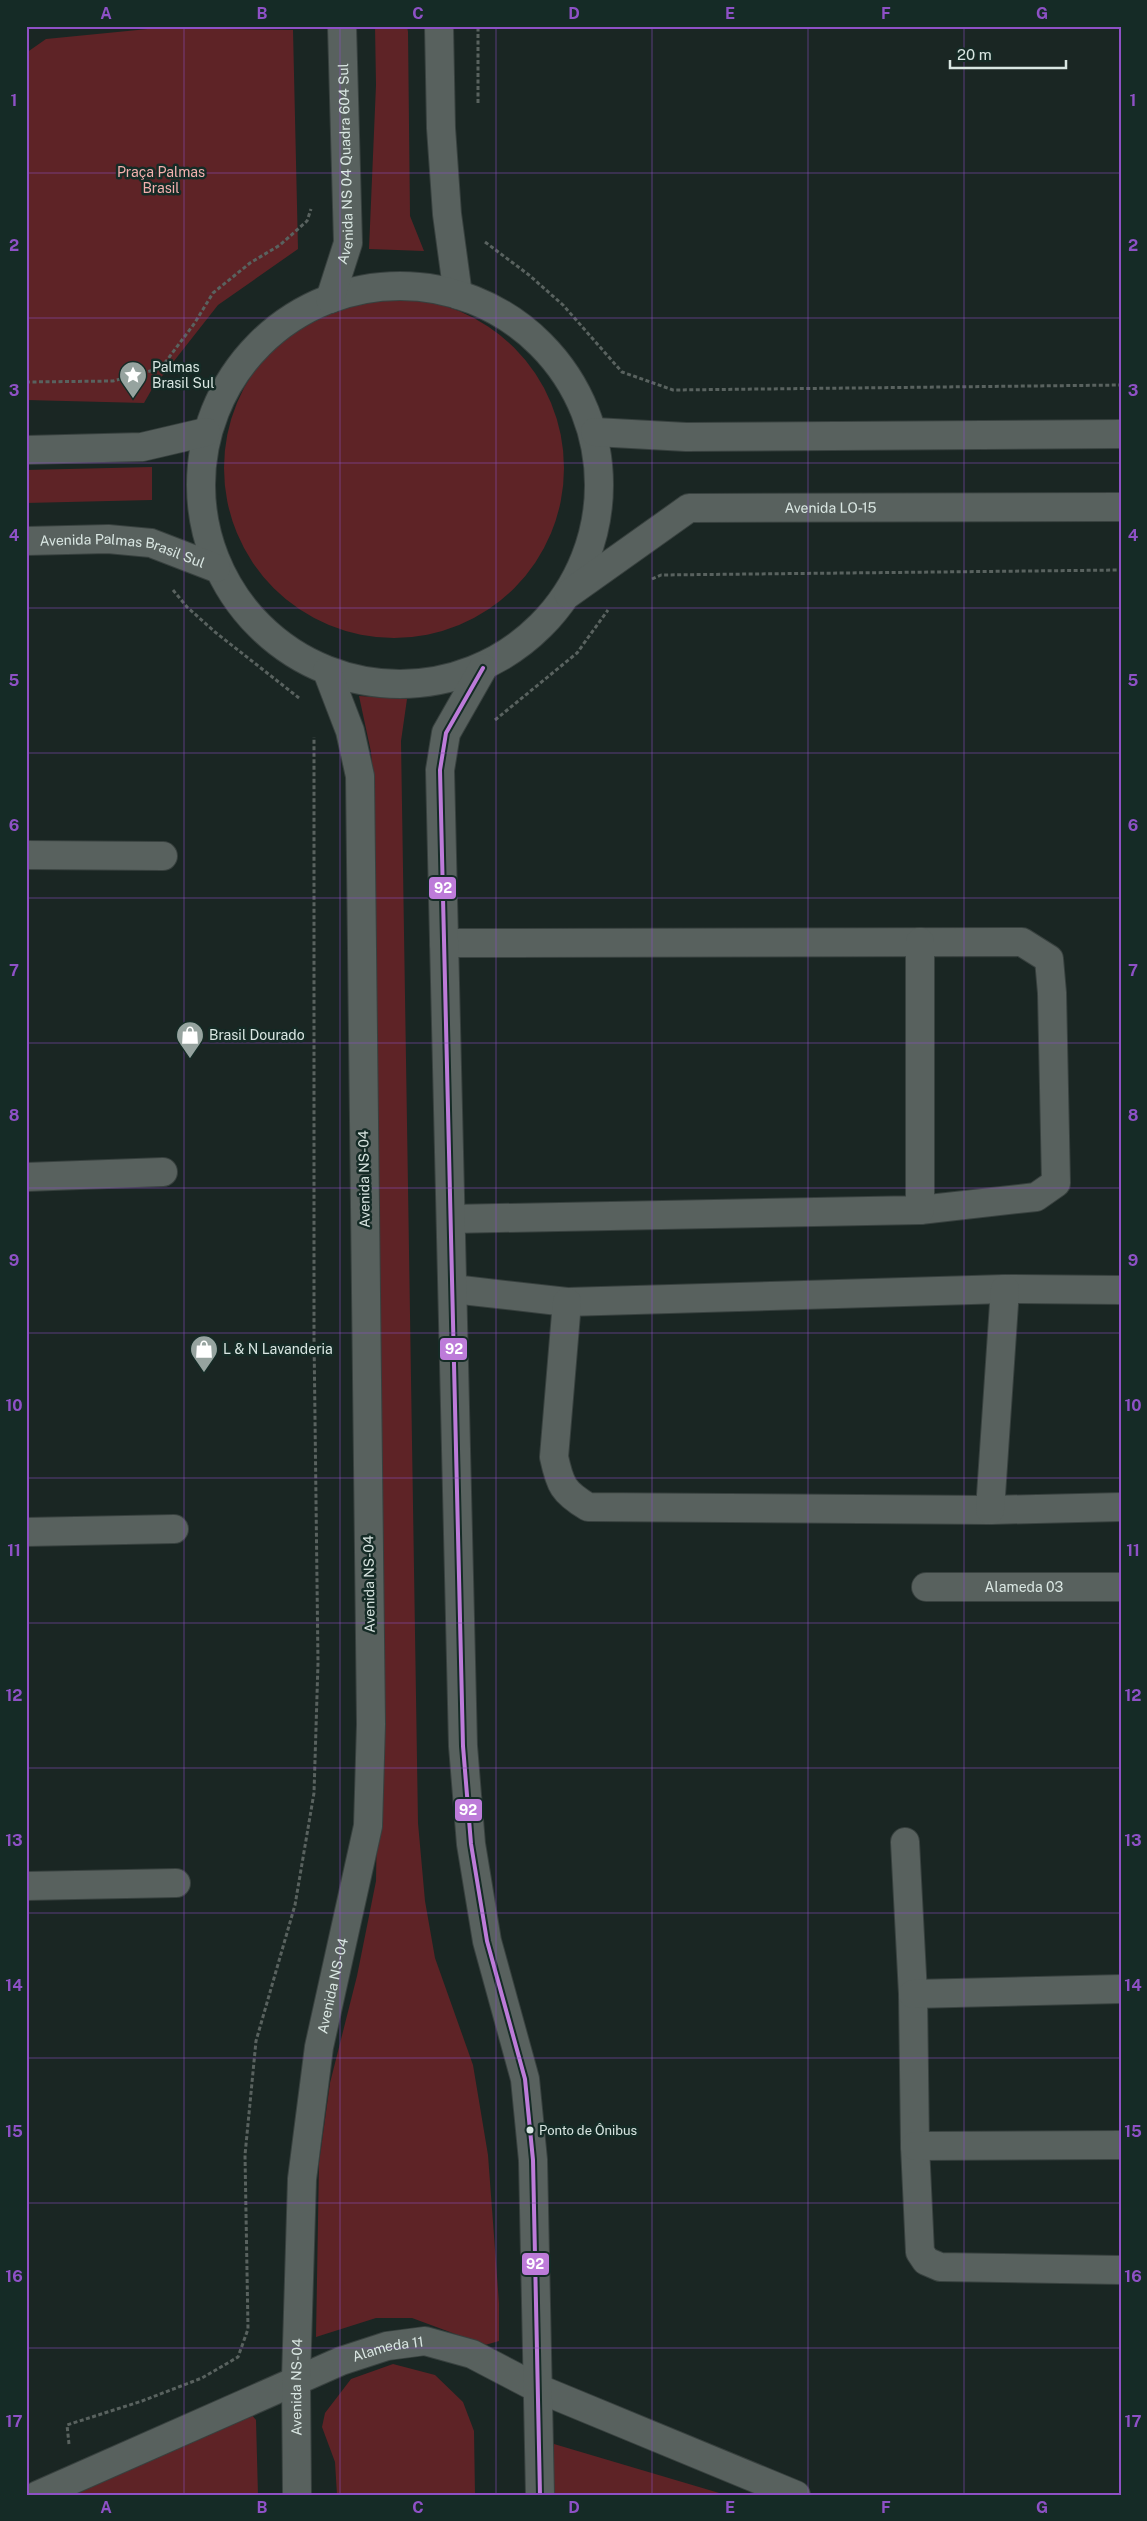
<svg xmlns="http://www.w3.org/2000/svg" width="1147" height="2521" font-family="'Public Sans',sans-serif">
<style>
.green{fill:#5e2326}
.lines{fill:none;stroke-linecap:round;stroke-linejoin:round}
.minor-casing{stroke:#38413f;stroke-width:30}
.tertiary-casing{stroke:#38413f;stroke-width:30}
.path{stroke:#59625f;stroke-width:3;stroke-dasharray:4 2.5;stroke-linecap:butt}
.minor{stroke:#58615e;stroke-width:28}
.tertiary{stroke:#58615e;stroke-width:28}
.bus-1-casing{stroke:#152b26;stroke-width:8}
.bus-1{stroke:#bd7bd9;stroke-width:4}
.grid{fill:none;stroke:#8e51c6;stroke-width:1;stroke-opacity:0.55}
.bus-dot{fill:#d9e6e2;stroke:#152b26;stroke-width:2}
.labels{text-anchor:middle;stroke-width:5;stroke-linejoin:round;paint-order:stroke}
.bus-label{font-size:13px;fill:#d9e6e2;stroke:#152b26;text-anchor:start}
.street-label{font-size:14px;fill:#d9e6e2;stroke:#152b26}
.park-label{font-size:14px;fill:#f3b0ae;stroke:#152b26}
.poi-label{font-size:14px;fill:#d9e6e2;stroke:#152b26;text-anchor:start}
.line-badge{stroke:#152b26;stroke-width:2}
.badge-label{font-size:14px;text-anchor:middle;font-weight:bold;fill:#fff}
.neatline{fill:none;stroke:#8e51c6;stroke-width:2}
.grid-label{font-size:16px;text-anchor:middle;font-weight:bold;fill:#8e51c6}
</style>
<rect width="100%" height="100%" fill="#1a2623"/>
<path class="green" d="M375 26H407L408 32 410 216 424 251 369 249 376 85Z
M158 28 293 30 298 249 218 305 152 389 144 403 26 400V53L46 39Z
M224 468a170 170 0 1 1 340 0a170 170 0 1 1-340 0Z
M152 467V500L26 503V470Z
M359 696 407 699 401 741 418 1823 425 1901 435 1958 473 2065 488 2155 499 2303V2341L485 2345 412 2318H376L316 2337 319 2163 330 2083 357 1976 376 1881 381 1592 373 782 371 752Z
M393 2364 435 2375 463 2402 474 2431 475 2495H337L335 2462 322 2427 325 2413 351 2379Z
M251 2414 256 2420 258 2495H49Z
M554 2444 726 2495H554Z"/>
<g class="lines">
<g class="minor-casing">
<g id="minor">
<path d="M26 855 163 856"/>
<path d="M444 943 1022 942 1049 959 1052 993 1056 1183 1036 1197 920 1210"/>
<path d="M26 1177 163 1172"/>
<path d="M451 1219 920 1210V942"/>
<path d="M453 1289 567 1302 1005 1289 1121 1290"/>
<path d="M567 1302 554 1457C560 1485 563 1492 588 1507L990 1510 1121 1507"/>
<path d="M990 1510 1005 1289"/>
<path d="M26 1532 174 1529"/>
<path id="s1" d="M926 1587H1121"/>
<path d="M905 1842 913 1994 915 2146 920 2252 926 2261 940 2267 1121 2270"/>
<path d="M26 1886 176 1883"/>
<path d="M913 1994 1121 1989"/>
<path d="M915 2146 1121 2145"/>
<path id="s2" d="M38 2495 341 2361 387 2346 425 2341 472 2354 537 2388 796 2495"/>
</g>
</g>
<g class="tertiary-casing">
<g id="tertiary">
<path d="M439 26 441 128 447 214 458 295"/>
<circle cx="400" cy="485" r="199"/>
<path id="s3" d="M330 299 348 243 342 26"/>
<path d="M595 432 686 437 1121 434"/>
<path d="M26 450 142 447 206 432"/>
<path id="s4" d="M26 541 108 539 151 543 216 568"/>
<path id="s5" d="M568 594 689 508 1121 507"/>
<path d="M483 668 446 733 440 770 463 1746 471 1844 487 1941 525 2079 533 2160 540 2495"/>
<path id="s6" d="M297 2495 296 2379 302 2179 319 2047 368 1826 371 1724 360 776 350 731 327 671"/>
</g>
</g>
<path class="path" d="M478 103V26
M485 242 529 275 563 305 622 372 673 390 1121 385
M26 382 113 381 161 368 194 324 213 293 250 263 280 245 307 221 311 209
M652 579 661 575 1121 570
M173 590 187 607 215 632 299 698
M495 720 577 653 608 610
M69 2444 67 2425 142 2401 202 2378 238 2357 248 2329 245 2155 256 2041 295 1905 314 1793 318 1663 314 1337V737"/>
<use href="#minor" class="minor"/>
<use href="#tertiary" class="tertiary"/>
<g class="bus-1-casing">
<path id="bus-1" d="M483 668 446 733 440 770 463 1746 471 1844 487 1941 525 2079 533 2160 540 2495"/>
</g>
<use href="#bus-1" class="bus-1"/>
</g>
<path class="grid" d="M184 26V2495M340 26V2495M496 26V2495M652 26V2495M808 26V2495M964 26V2495M26 173H1121M26 318H1121M26 463H1121M26 608H1121M26 753H1121M26 898H1121M26 1043H1121M26 1188H1121M26 1333H1121M26 1478H1121M26 1623H1121M26 1768H1121M26 1913H1121M26 2058H1121M26 2203H1121M26 2348H1121"/>
<defs>
<g id="sight-pin" transform="scale(1.4375)"><path d="M0 17L-7.5 6A9.5 9.5 0 1 1 7.5 6Z" fill="#96a39f" stroke="#152b26"/><path d="M0-6L1.8-2.2L6-1.7L2.9 1.2L3.7 5.4L0 3.3L-3.7 5.4L-2.9 1.2L-6-1.7L-1.8-2.2Z" fill="#fff"/></g>
<g id="shop-pin" transform="scale(1.4375)"><path d="M0 17L-7.5 6A9.5 9.5 0 1 1 7.5 6Z" fill="#96a39f" stroke="#152b26"/><path d="M-5-2.5h2.3a2.7 3.5 0 0 1 5.4 0H5L5.5 6h-11ZM-1.5-2.5h3a1.5 2.3 0 0 0-3 0Z" fill="#fff"/></g>
</defs>
<g fill-rule="evenodd">
<use href="#sight-pin" x="133" y="375"/>
<use href="#shop-pin" x="190" y="1035"/>
<use href="#shop-pin" x="204" y="1349"/>
</g>
<circle class="bus-dot" cx="530" cy="2130" r="4.5"/>
<g class="labels">
<g class="bus-label">
<text x="539" y="2135">Ponto de Ônibus</text>
</g>
<g class="street-label">
<text dy="5" stroke="none"><textPath href="#s3" startOffset="138">Avenida NS 04 Quadra 604 Sul</textPath></text>
<text dy="5" stroke="none"><textPath href="#s5" startOffset="290">Avenida LO-15</textPath></text>
<text dy="5" stroke="none"><textPath href="#s4" startOffset="98">Avenida Palmas Brasil Sul</textPath></text>
<text transform="translate(364 1179) rotate(-91)" y="5">Avenida NS-04</text>
<text transform="translate(369 1584) rotate(-91)" y="5">Avenida NS-04</text>
<text dy="5" stroke="none"><textPath href="#s1" startOffset="98">Alameda 03</textPath></text>
<text dy="5" stroke="none"><textPath href="#s6" startOffset="512">Avenida NS-04</textPath></text>
<text dy="5" stroke="none"><textPath href="#s2" startOffset="380">Alameda 11</textPath></text>
<text dy="5" stroke="none"><textPath href="#s6" startOffset="108">Avenida NS-04</textPath></text>
</g>
<g class="park-label">
<text x="161" y="177">Praça Palmas<tspan x="161" dy="16">Brasil</tspan></text>
</g>
<g class="poi-label">
<text x="152" y="372">Palmas<tspan x="152" dy="16">Brasil Sul</tspan></text>
<text x="209" y="1040">Brasil Dourado</text>
<text x="223" y="1354">L &amp; N Lavanderia</text>
</g>
</g>
<g class="line-badge">
<rect x="428" y="876" width="29" height="24" rx="5" fill="#bd7bd9"/>
<rect x="439" y="1337" width="29" height="24" rx="5" fill="#bd7bd9"/>
<rect x="454" y="1798" width="29" height="24" rx="5" fill="#bd7bd9"/>
<rect x="521" y="2252" width="29" height="24" rx="5" fill="#bd7bd9"/>
</g>
<g class="badge-label">
<text x="443" y="893">92</text>
<text x="454" y="1354">92</text>
<text x="468" y="1815">92</text>
<text x="535" y="2269">92</text>
</g>
<rect width="1147" height="2521" fill="none" stroke="#152b26" stroke-width="55"/>
<path d="M950 60v8h116v-8" fill="none" stroke="#d9e6e2" stroke-width="2.5"/>
<text x="957" y="60" font-size="15" fill="#d9e6e2" stroke="#152b26" stroke-width="4" paint-order="stroke">20 m</text>
<rect x="28" y="28" width="1092" height="2466" class="neatline"/>
<g class="grid-label">
<text x="106" y="19">A</text>
<text x="262" y="19">B</text>
<text x="418" y="19">C</text>
<text x="574" y="19">D</text>
<text x="730" y="19">E</text>
<text x="886" y="19">F</text>
<text x="1042" y="19">G</text>
<text x="14" y="106">1</text>
<text x="1133" y="106">1</text>
<text x="14" y="251">2</text>
<text x="1133" y="251">2</text>
<text x="14" y="396">3</text>
<text x="1133" y="396">3</text>
<text x="14" y="541">4</text>
<text x="1133" y="541">4</text>
<text x="14" y="686">5</text>
<text x="1133" y="686">5</text>
<text x="14" y="831">6</text>
<text x="1133" y="831">6</text>
<text x="14" y="976">7</text>
<text x="1133" y="976">7</text>
<text x="14" y="1121">8</text>
<text x="1133" y="1121">8</text>
<text x="14" y="1266">9</text>
<text x="1133" y="1266">9</text>
<text x="14" y="1411">10</text>
<text x="1133" y="1411">10</text>
<text x="14" y="1556">11</text>
<text x="1133" y="1556">11</text>
<text x="14" y="1701">12</text>
<text x="1133" y="1701">12</text>
<text x="14" y="1846">13</text>
<text x="1133" y="1846">13</text>
<text x="14" y="1991">14</text>
<text x="1133" y="1991">14</text>
<text x="14" y="2137">15</text>
<text x="1133" y="2137">15</text>
<text x="14" y="2282">16</text>
<text x="1133" y="2282">16</text>
<text x="14" y="2427">17</text>
<text x="1133" y="2427">17</text>
<text x="106" y="2513">A</text>
<text x="262" y="2513">B</text>
<text x="418" y="2513">C</text>
<text x="574" y="2513">D</text>
<text x="730" y="2513">E</text>
<text x="886" y="2513">F</text>
<text x="1042" y="2513">G</text>
</g>
</svg>
